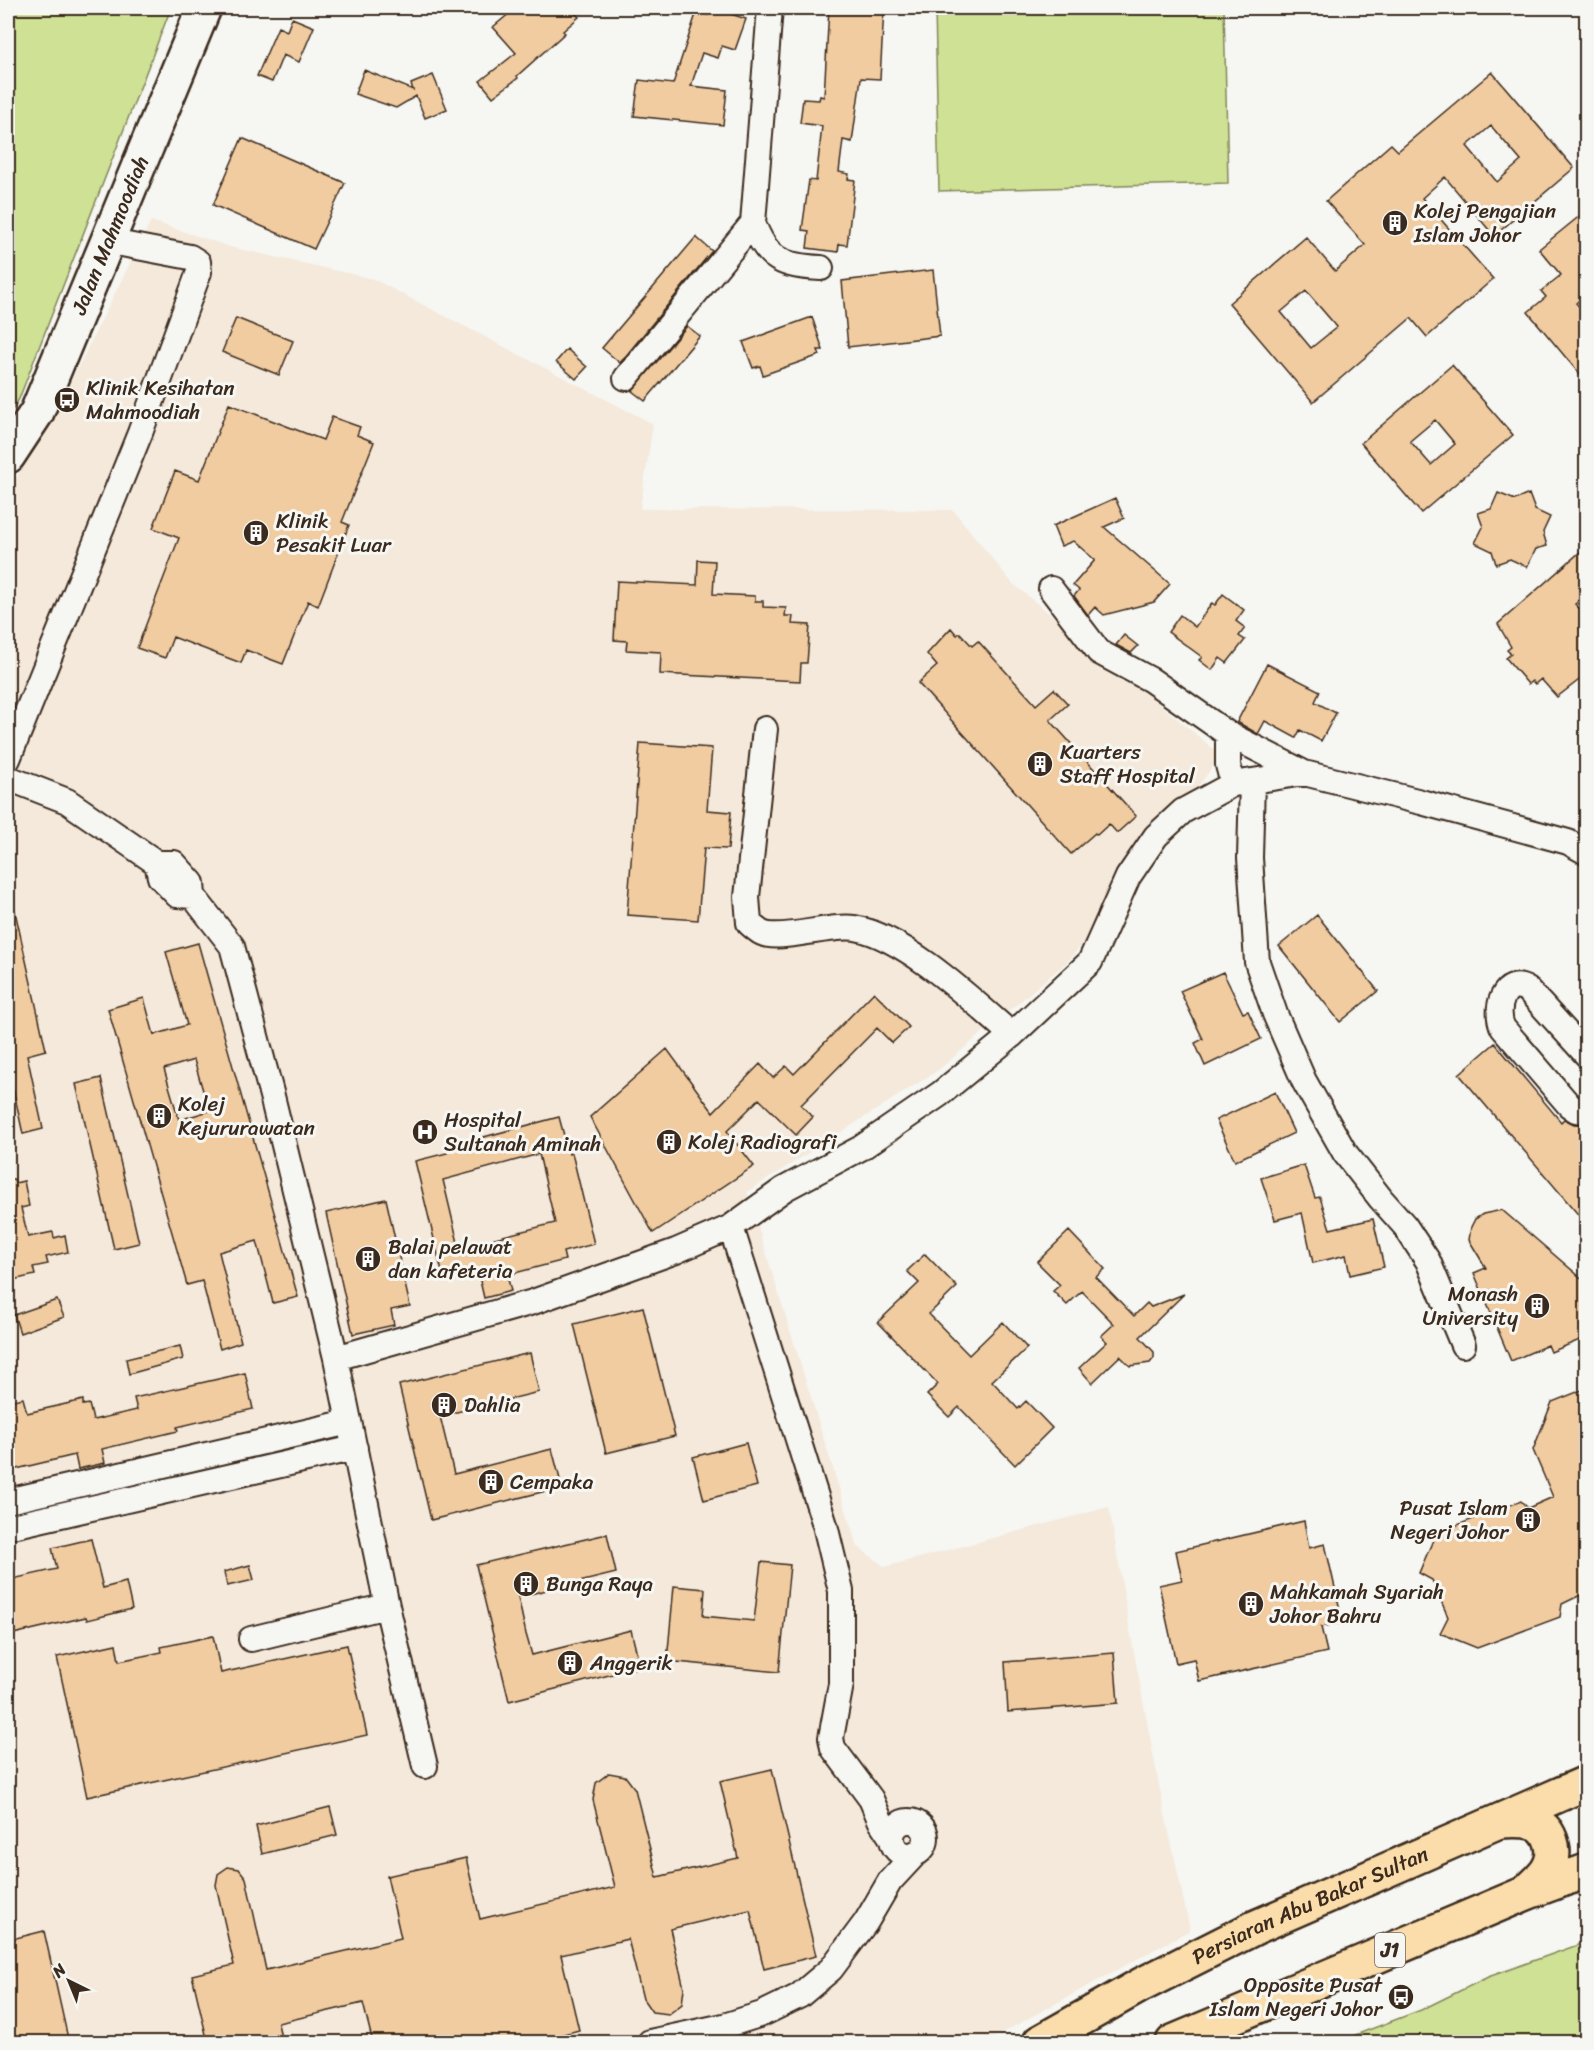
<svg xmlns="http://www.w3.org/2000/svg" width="1594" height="2050" font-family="Sriracha,sans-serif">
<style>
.built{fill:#f4e9da}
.green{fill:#cee195;stroke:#84865a;stroke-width:1.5}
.building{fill:#f1cca1;stroke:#3b2a1e;stroke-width:1.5;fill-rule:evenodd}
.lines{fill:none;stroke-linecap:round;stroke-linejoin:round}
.minor-casing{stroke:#3b2a1e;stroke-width:28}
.secondary-casing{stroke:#3b2a1e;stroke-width:38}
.primary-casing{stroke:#3b2a1e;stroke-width:38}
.minor{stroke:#f6f6f2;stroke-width:24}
.secondary{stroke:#f6f6f2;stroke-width:33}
.primary{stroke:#faddab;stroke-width:33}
.labels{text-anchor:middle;stroke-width:6;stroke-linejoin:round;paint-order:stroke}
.shield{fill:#f6f6f2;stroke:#73675e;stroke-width:1.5}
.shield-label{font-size:20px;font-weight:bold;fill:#3b2a1e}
.poi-label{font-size:21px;fill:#3b2a1e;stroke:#f6f6f2;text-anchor:start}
.street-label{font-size:21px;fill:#3b2a1e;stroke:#f6f6f2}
</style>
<rect width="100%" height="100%" fill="#f6f6f2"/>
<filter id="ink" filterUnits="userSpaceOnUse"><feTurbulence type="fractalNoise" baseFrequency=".0167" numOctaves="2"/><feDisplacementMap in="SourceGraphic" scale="12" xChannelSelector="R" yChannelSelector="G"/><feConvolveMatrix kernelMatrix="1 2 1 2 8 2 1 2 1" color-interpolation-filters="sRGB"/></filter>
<g filter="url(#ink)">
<path class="built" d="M151 221 230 247 373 279 653 424 640 509 953 510 1012 583 1221 755 1093 931 1068 961 937 1071 747 1192 857 1546 885 1567 1109 1507 1132 1642 1161 1796 1190 1930 985 2042H8V491L50 424Z"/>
<path class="green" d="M8 8H171L19 399 8 417Z
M935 8H1224L1228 183 939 191Z
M1586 1942V2042H1337L1421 2010 1488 1977Z"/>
<path class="building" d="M516 8H570L579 17 563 31 565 33 517 76 518 78 493 97 480 81 516 53 493 27Z
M711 8H733L731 14 746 19 735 50 722 46 718 58 702 53 691 86 727 90 723 125 634 116 639 80 673 84 697 11 708 15Z
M829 8H884L880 79 861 78 852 142 843 140 839 172 849 174 848 179 855 180 847 245 839 244 838 252 807 248 809 231 802 230 809 180 816 181 822 126 800 123 803 99 819 100 820 96 824 97Z
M292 18 314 27 299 62 283 55 272 82 257 76 278 27 287 31Z
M364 70 413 90 411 84 433 75 447 109 425 118 416 96 396 108 355 94Z
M1492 72 1574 168 1494 236 1445 177 1422 198 1493 279 1427 337 1411 318 1313 402 1229 303 1306 237 1335 271 1365 245 1326 201 1391 144 1398 151ZM1491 126 1521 161 1497 182 1467 146ZM1306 291 1337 327 1311 348 1281 312Z
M242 138 345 183 314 249 213 205Z
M1587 210V294L1576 303 1587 315V383L1528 312 1546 297 1541 291 1561 275 1539 249Z
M696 237 712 251 620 363 602 348Z
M933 270 940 336 848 347 842 281Z
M812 317 823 350H818L820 355 763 375 760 366 753 368 743 342Z
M236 318 293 341 279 375 222 352Z
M687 326 700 336 645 401 632 391Z
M567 349 587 367 576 379 556 362Z
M1452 365 1513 435 1421 513 1361 443ZM1435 420 1455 444 1431 465 1410 441Z
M229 404 323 440 332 417 360 427 357 435 374 442 342 522 349 525 318 606 308 601 283 664 246 650 241 663 173 637 165 658 137 648 179 538 153 528 175 471 199 480Z
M1498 493 1515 500 1529 494 1535 510 1550 517 1543 532 1547 546 1536 549 1527 567 1510 559 1496 564 1492 551 1475 543 1483 527 1478 513 1491 509Z
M1115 498 1124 518 1104 527 1170 584 1154 602 1104 615 1095 607 1088 615 1074 596 1079 590 1073 585 1095 560 1073 541 1061 546 1053 526Z
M1587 546V594L1575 604 1587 617V674L1557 697 1541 679 1535 684 1532 681 1528 684 1506 658 1511 654 1507 650 1511 647 1498 624Z
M698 560 715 561 713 594 755 596V601H763V607L786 608 785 616H793L792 624 810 625 807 663H801L800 681 660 674 661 652 626 650 627 641 614 640 617 581 697 585Z
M1223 594 1244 610 1236 621 1245 628 1239 636 1245 640 1227 663 1220 658 1212 670 1199 660 1202 657 1168 632 1180 615 1195 627 1212 603 1215 605Z
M951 628 957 635 960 633 972 646 978 641 1036 705 1054 689 1068 704 1050 720 1136 816 1117 833 1109 824 1097 835 1095 833 1071 854 918 683 937 666 927 654Z
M1124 635 1138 646 1131 653 1116 645Z
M1267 664 1320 691 1315 702 1336 713 1321 741 1300 730 1296 738 1265 721 1258 734 1237 722Z
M640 743 712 748 707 810 731 812 728 849 704 848 698 920 627 915Z
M14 907 46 1050 27 1055 43 1129 23 1134 8 1065V908Z
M1317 915 1378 991 1340 1022 1279 946Z
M198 943 298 1297 273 1303 257 1241 219 1252 241 1342 220 1349 202 1281 187 1285 108 1009 144 998 154 1035 187 1025 166 952ZM194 1060 209 1111 179 1120 164 1069Z
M1223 972 1243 1013 1248 1011 1261 1039 1205 1066 1195 1043 1203 1039 1180 991Z
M874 992 909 1027 892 1043 877 1028 801 1105 813 1117 796 1135 759 1099 727 1131 754 1166 653 1233 590 1117 667 1049 713 1112 760 1064 773 1078 786 1066 794 1074Z
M1495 1043 1561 1122 1564 1119 1574 1124 1587 1125V1225L1459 1074Z
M101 1078 139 1243 114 1249 76 1084Z
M1275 1092 1294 1133 1235 1161 1216 1120Z
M559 1117 569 1154 572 1153 594 1244 563 1252 565 1260 507 1275 511 1291 484 1298 478 1272 444 1280 415 1161 447 1153 446 1147ZM539 1154 555 1223 459 1247 443 1180Z
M1304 1165 1315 1198 1320 1197 1330 1229 1373 1219 1384 1267 1350 1275 1346 1255 1313 1263 1302 1213 1275 1220 1261 1178Z
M8 1179H14L15 1183 24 1181 29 1206 21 1208 28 1237 53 1232 54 1238 65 1235 68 1252 46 1257 48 1264 33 1267 35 1275 8 1281Z
M386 1199 410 1306 391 1310 394 1325 353 1334 326 1213Z
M1502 1210 1587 1283V1337L1551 1352 1548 1345 1511 1361 1474 1273 1486 1268 1469 1240 1471 1227 1475 1219 1483 1214Z
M1069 1231 1105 1269 1096 1277 1134 1316 1147 1303 1151 1307 1184 1294 1140 1337 1154 1352V1358L1150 1363 1130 1366 1120 1356 1092 1383 1079 1368 1107 1342 1101 1336 1114 1324 1082 1291 1067 1305 1053 1291 1060 1285 1037 1262Z
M925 1254 957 1287 929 1314 969 1355 1003 1322 1027 1348 992 1381 1018 1409 1026 1401 1052 1428 1015 1465 959 1407 949 1417 927 1395 938 1384 878 1322 919 1283 907 1271Z
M57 1300 64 1317 20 1333 14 1315Z
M643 1307 675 1436 606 1453 574 1324Z
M180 1346 183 1359 129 1374 126 1359Z
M530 1353 539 1392 440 1416 454 1474 552 1449 562 1487 431 1520 399 1385Z
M245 1373 253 1409 177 1427 178 1431 102 1449 105 1463 78 1469 75 1455 8 1471V1401L23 1398 27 1413 83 1400V1405L89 1404 93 1420 137 1410 134 1398Z
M1587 1388V1592L1562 1604 1560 1617 1477 1648 1440 1633 1448 1617 1432 1580 1419 1573 1436 1533 1521 1501 1528 1508 1553 1497 1533 1450 1552 1402Z
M746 1443 757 1486 704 1500 693 1457Z
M1304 1521 1309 1548 1325 1544 1343 1623 1321 1627 1327 1652 1199 1681 1194 1659 1176 1663 1159 1585 1182 1580 1176 1551Z
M607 1534 616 1573 518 1597 526 1634 532 1655 631 1630 640 1667 509 1701 476 1565Z
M91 1539 103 1588 126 1582 132 1609 87 1620 86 1617 9 1635 8 1626V1580L57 1569 52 1548Z
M761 1562 790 1565 779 1672 667 1661 674 1586 705 1589 703 1616 754 1621Z
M250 1565 254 1580 227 1586 224 1572Z
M213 1636 221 1673 347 1645 367 1735 87 1797 57 1657 116 1644 119 1661 162 1652 161 1647Z
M1114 1653 1118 1703 1008 1712 1005 1662Z
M772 1769 816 1956 764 1969 750 1910 670 1929 684 1988 682 2004 669 2014 652 2012 643 1999 628 1939 561 1955 579 2030 530 2043H373L363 2003 278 2023 282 2043H208L192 1975 234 1965 216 1885 218 1874 228 1867 239 1869 246 1878 266 1970 401 1938 387 1876 466 1858 480 1919 615 1887 593 1800 596 1783 609 1773 625 1776 635 1789 657 1877 738 1858 720 1781Z
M330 1807 337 1835 262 1854 256 1826Z
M44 1931 69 2043H8V1940Z"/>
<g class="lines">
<g class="minor-casing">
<path id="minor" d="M753 223C767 261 783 266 821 268
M626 378 753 223 770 8
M1051 589 1099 652 1151 680 1228 734 1304 773 1421 802 1568 842 1586 852
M765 729 747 897 749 923C752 926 756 929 760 932 778 943 829 924 855 928 906 937 973 1001 1012 1035
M1228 734V765L1233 784
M8 759 140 433 199 272 198 262 190 257 106 241
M8 778 67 801 157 863H174L192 883 193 896 232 946 272 1096 336 1358 387 1606 425 1766
M1252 781 1250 858 1257 962 1275 1014 1304 1081 1345 1153 1381 1199 1405 1226 1428 1261 1463 1345
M157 863 160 877 177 895 193 896
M1586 1054 1528 990C1503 975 1494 1011 1503 1028L1569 1105 1576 1110 1586 1111
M731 1227 825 1525 841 1591V1684L831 1738 833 1748 871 1799 881 1822 891 1837
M336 1358 533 1302 676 1251 731 1227 784 1189 861 1148 940 1094 1012 1035 1090 962 1128 877 1156 836 1183 811 1233 784 1304 773
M8 1501 349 1422
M8 1527 355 1448
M251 1639 387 1606
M892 1838a17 17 0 1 1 34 0a17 17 0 1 1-34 0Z
M650 2042 724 2026 762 2014 799 1996 831 1969 866 1922 890 1881 916 1853"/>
</g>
<g class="secondary-casing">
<g id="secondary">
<path id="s1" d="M8 456 37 412 204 8"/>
</g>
</g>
<g class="primary-casing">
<g id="primary">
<path d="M1500 1821C1512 1820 1522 1820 1533 1822 1550 1827 1557 1850 1550 1865 1546 1876 1534 1884 1526 1893"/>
<path id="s2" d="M1040 2042 1141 1985 1256 1927 1586 1783"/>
<path d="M1173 2042 1526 1893 1586 1871"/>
</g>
</g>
<use href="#minor" class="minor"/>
<use href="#secondary" class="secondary"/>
<use href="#primary" class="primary"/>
</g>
</g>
<defs>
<g id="building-disc" transform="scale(1.35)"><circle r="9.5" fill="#3b2a1e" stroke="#f6f6f2"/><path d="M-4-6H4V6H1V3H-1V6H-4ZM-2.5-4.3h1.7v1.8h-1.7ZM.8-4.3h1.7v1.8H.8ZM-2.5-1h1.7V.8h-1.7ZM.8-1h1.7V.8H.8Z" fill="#fff"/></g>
<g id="bus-disc" transform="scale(1.35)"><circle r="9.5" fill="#3b2a1e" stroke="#f6f6f2"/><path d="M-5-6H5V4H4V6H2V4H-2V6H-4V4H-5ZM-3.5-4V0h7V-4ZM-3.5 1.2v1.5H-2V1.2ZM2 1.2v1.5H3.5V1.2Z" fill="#fff"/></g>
<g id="hospital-disc" transform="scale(1.35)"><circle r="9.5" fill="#3b2a1e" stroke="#f6f6f2"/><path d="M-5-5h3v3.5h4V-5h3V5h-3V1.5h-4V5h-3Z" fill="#fff"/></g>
</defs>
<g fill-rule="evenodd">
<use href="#building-disc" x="1395" y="223"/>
<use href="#bus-disc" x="67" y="400"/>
<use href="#building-disc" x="256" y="533"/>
<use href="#building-disc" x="1040" y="764"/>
<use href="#building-disc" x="159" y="1116"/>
<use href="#hospital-disc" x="425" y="1132"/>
<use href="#building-disc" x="669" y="1142"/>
<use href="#building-disc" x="368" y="1259"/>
<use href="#building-disc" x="1537" y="1306"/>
<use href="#building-disc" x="444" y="1405"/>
<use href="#building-disc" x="491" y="1482"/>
<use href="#building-disc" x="1528" y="1520"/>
<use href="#building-disc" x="526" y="1584"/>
<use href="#building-disc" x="1251" y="1604"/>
<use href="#building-disc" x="570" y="1663"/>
<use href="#bus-disc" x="1401" y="1997"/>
</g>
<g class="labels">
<rect class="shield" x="1375" y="1933" width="30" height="34" rx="4.5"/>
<g class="shield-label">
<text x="1390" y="1957">J1</text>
</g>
<g class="poi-label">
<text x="1414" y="218">Kolej Pengajian<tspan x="1414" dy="24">Islam Johor</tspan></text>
<text x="86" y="395">Klinik Kesihatan<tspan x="86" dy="24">Mahmoodiah</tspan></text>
<text x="276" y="528">Klinik<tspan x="276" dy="24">Pesakit Luar</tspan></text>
<text x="1060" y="759">Kuarters<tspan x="1060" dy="24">Staff Hospital</tspan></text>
<text x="178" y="1111">Kolej<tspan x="178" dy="24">Kejururawatan</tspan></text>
<text x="444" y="1127">Hospital<tspan x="444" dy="24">Sultanah Aminah</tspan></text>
<text x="688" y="1149">Kolej Radiografi</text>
<text x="388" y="1254">Balai pelawat<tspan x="388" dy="24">dan kafeteria</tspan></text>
<text x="1518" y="1301" text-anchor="end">Monash<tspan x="1518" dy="24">University</tspan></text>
<text x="464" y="1412">Dahlia</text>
<text x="510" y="1489">Cempaka</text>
<text x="1508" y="1515" text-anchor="end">Pusat Islam<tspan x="1508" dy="24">Negeri Johor</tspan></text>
<text x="546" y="1591">Bunga Raya</text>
<text x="1270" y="1599">Mahkamah Syariah<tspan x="1270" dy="24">Johor Bahru</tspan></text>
<text x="590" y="1670">Anggerik</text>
<text x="1382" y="1992" text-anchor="end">Opposite Pusat<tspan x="1382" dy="24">Islam Negeri Johor</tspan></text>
</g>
<g class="street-label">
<text dy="7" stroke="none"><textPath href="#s1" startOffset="244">Jalan Mahmoodiah</textPath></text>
<text dy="7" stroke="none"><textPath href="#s2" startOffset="303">Persiaran Abu Bakar Sultan</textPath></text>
</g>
</g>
<rect width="1594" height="2050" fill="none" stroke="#f6f6f2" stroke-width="30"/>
<rect x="15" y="15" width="1564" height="2020" fill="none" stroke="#3b2a1e" stroke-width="2" filter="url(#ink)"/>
<g transform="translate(69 1981) rotate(317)" stroke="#f6f6f2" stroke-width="4.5" paint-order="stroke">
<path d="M0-4.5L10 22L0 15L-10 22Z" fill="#3b2a1e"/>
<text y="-9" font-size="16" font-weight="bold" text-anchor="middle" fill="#3b2a1e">N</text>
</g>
</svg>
